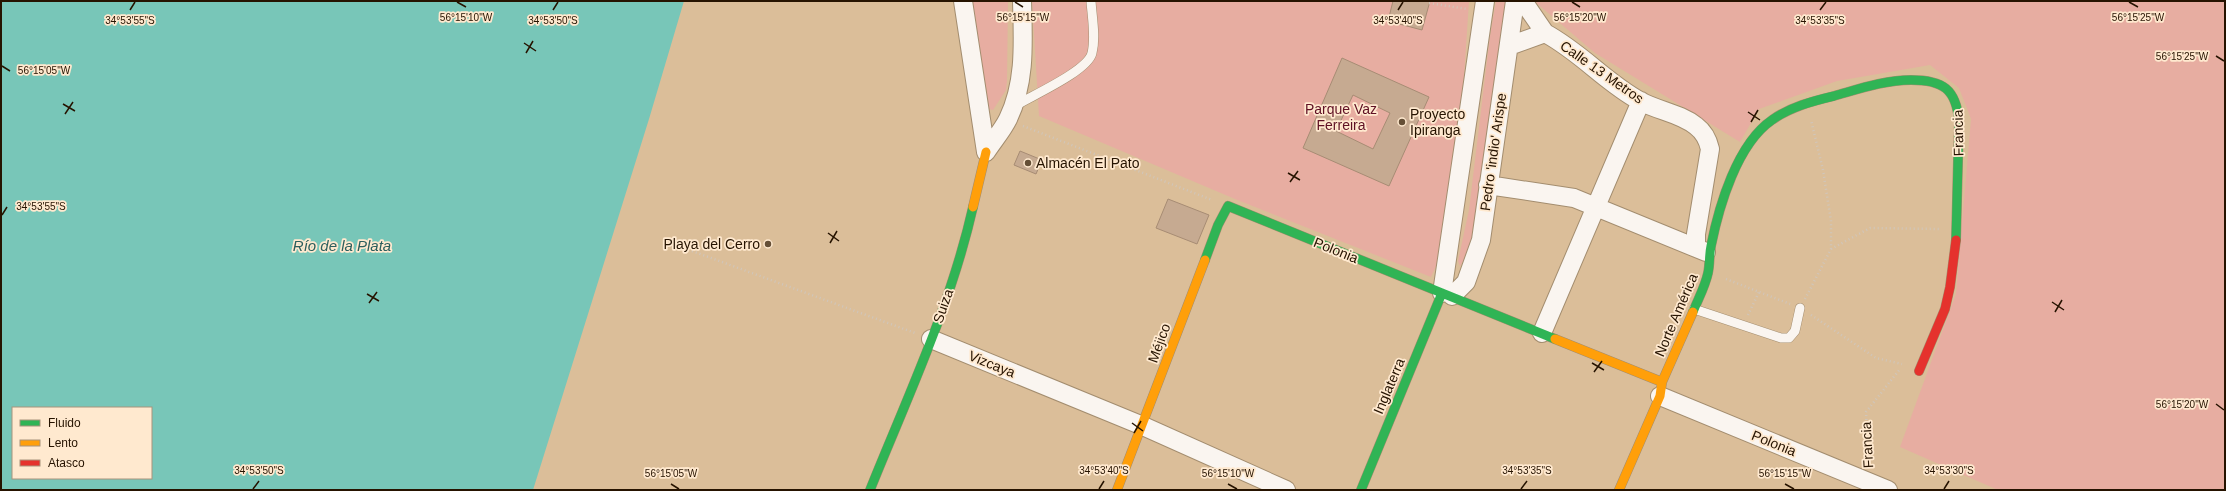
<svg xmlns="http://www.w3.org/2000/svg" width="2226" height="491" font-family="Arial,sans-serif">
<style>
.green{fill:#e7ada1}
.water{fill:#78c6b8;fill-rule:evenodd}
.building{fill:#c6aa91;stroke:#a78c74;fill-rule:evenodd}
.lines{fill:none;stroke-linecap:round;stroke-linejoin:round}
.lane-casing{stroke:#a38d6f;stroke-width:10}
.street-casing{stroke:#a38d6f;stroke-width:20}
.fast-casing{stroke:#a38d6f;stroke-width:10}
.slow-casing{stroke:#a38d6f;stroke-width:10}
.jam-casing{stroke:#a38d6f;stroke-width:10}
.path{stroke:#d0c6bb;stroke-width:2.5;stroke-dasharray:1 3;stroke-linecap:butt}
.lane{stroke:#faf5f0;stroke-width:9}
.street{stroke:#faf5f0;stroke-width:18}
.fast{stroke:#30b455;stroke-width:9}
.slow{stroke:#ff9f0a;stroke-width:9}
.jam{stroke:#e5322d;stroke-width:9}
.ticks{fill:none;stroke:#261300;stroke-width:1.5}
.poi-dot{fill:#654f36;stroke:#ffe9cf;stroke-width:1.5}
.labels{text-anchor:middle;stroke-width:3.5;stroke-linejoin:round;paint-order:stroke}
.street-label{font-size:14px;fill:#261300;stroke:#ffe9cf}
.park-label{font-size:14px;fill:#5f1024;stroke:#ffe9cf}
.poi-label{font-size:14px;fill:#261300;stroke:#ffe9cf;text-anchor:start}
.water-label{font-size:15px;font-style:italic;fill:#2b5e5c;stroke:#ffe9cf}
.ticks-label{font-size:10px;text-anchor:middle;fill:#261300;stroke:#ffe9cf;stroke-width:3.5;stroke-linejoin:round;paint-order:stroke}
</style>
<rect width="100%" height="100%" fill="#dbbe99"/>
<path class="green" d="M971 1H1008L1007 81 1006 90 993 110 989 109 985 91Z
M1032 1H1469L1464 77 1446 213 1439 260 1431 277 1235 199 1039 116Z
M1496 1H1509L1472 242 1466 257 1460 266 1458 261 1469 210 1490 36Z
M1534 1H2225V490H1998L1900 447 1956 294 1971 119 1959 88 1930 65 1837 81 1759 109 1740 142 1595 53Z"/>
<path class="water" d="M1 1H684L649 119 533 490H1ZM13 408H151V478H13Z"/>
<path class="building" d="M1393 1H1430L1422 30 1388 21Z
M1342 58 1429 97 1389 186 1303 148ZM1353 95 1390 113 1373 149 1336 131Z
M1020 151 1042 160 1036 174 1014 165Z
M1168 199 1209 215 1197 244 1156 228Z"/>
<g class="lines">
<g class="lane-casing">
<path id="lane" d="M1015 106C1031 96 1088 71 1092 53 1096 37 1092 17 1091 1
M1694 309 1781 338H1789L1795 331 1800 308"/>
</g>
<g class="street-casing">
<path id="street" d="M963 1 986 152
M1545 33C1582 53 1605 82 1640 101 1658 111 1680 113 1696 126 1704 132 1708 140 1710 149L1696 234V248
M1509 46 1545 33 1523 1
M986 152C993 141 1002 131 1008 119 1026 82 1023 41 1022 1
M1488 185 1574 198 1706 252
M1442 293 1485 1
M1452 296 1466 282 1481 240 1515 1
M1542 333 1641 101
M931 339 1143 426 1286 490
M1660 396 1888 490"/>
</g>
<g class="fast-casing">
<path id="fast" d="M1205 260 1218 225 1228 206 1555 339
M1693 312C1698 299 1705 287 1708 273 1710 264 1709 255 1711 246 1719 206 1737 144 1772 120 1790 107 1813 101 1834 96 1859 89 1885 80 1911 80 1943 80 1956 89 1959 121L1956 240
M870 490C907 398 951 305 973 207
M1361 490 1442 293"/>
</g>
<g class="slow-casing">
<path id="slow" d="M973 207 986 152
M1555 339 1662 382
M1117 490 1205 260
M1619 490 1660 396 1662 382 1693 312"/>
</g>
<g class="jam-casing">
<path id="jam" d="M1919 371 1945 309 1950 287 1956 240"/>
</g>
<path class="path" d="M1429 3 1467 9
M1023 126 1212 200
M1831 249 1870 228 1939 229
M692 251 915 333
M1726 279 1790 304
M1805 299 1831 249V221L1823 170 1811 120
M1748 315 1759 292
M1811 315 1876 358 1902 364
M1868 464 1866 412 1900 369"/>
<use href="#lane" class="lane"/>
<use href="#street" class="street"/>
<use href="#fast" class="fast"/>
<use href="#slow" class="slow"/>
<use href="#jam" class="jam"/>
</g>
<path class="ticks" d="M457 2 466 7M1015 2 1023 7M1572 2 1580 7M2129 2 2138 7M130 10 135 2M553 10 558 2M1398 10 1403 2M1820 10 1826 2M524 43 536 51M526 53 533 41M2216 56 2224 61M2 66 10 71M63 104 75 111M1748 112 1760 120M65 114 73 102M1751 122 1758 110M1288 173 1300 180M1290 182 1298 171M2 215 7 207M828 233 839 241M830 243 837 231M367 294 379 301M2052 302 2064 310M369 303 377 292M2055 312 2062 300M1592 363 1604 370M1594 372 1602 361M2216 404 2224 410M1132 423 1143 431M1134 433 1141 421M671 484 679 489M1228 484 1237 489M1785 484 1794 489M253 489 259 481M1099 489 1104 481M1521 489 1527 481M1944 489 1949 481"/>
<g class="poi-dot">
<circle cx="1402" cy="122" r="4"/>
<circle cx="1028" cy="163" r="4"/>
<circle cx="768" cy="244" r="4"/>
</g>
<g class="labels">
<g class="street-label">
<text transform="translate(1602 72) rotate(35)" y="5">Calle 13 Metros</text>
<text transform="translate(1958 133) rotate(-91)" y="5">Francia</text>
<text transform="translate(1493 152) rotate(-82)" y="5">Pedro 'indio' Arispe</text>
<text transform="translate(1336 250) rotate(22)" y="5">Polonia</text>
<text transform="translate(943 306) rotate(-71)" y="5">Suiza</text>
<text transform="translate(1676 315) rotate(-67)" y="5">Norte América</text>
<text transform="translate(1159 343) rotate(-70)" y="5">Méjico</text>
<text transform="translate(992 364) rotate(22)" y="5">Vizcaya</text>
<text transform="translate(1389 386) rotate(-67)" y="5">Inglaterra</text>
<text transform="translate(1774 443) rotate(22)" y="5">Polonia</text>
<text transform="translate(1867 445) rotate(-93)" y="5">Francia</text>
</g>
<g class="park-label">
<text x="1341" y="114">Parque Vaz<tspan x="1341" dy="16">Ferreira</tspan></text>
</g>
<g class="poi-label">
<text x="1410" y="119">Proyecto<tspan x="1410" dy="16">Ipiranga</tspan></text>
<text x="1036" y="168">Almacén El Pato</text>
<text x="760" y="249" text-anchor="end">Playa del Cerro</text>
</g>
<g class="water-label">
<text x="342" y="251">Río de la Plata</text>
</g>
</g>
<g class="ticks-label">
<text x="466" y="21">56°15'10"W</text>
<text x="2138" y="21">56°15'25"W</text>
<text x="1023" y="21">56°15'15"W</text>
<text x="1580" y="21">56°15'20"W</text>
<text x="130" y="24">34°53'55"S</text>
<text x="553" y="24">34°53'50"S</text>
<text x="1398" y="24">34°53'40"S</text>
<text x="1820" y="24">34°53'35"S</text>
<text x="2182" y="60">56°15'25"W</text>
<text x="44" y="74">56°15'05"W</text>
<text x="41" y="210">34°53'55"S</text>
<text x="2182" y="408">56°15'20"W</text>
<text x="259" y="474">34°53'50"S</text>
<text x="1104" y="474">34°53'40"S</text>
<text x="1527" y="474">34°53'35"S</text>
<text x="1949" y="474">34°53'30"S</text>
<text x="671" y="477">56°15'05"W</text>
<text x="1228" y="477">56°15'10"W</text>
<text x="1785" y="477">56°15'15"W</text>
</g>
<rect width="2226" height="491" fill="none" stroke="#261300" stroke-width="4"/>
<rect x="12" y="407" width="140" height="72" fill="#ffe9cf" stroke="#a8937c"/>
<rect x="20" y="420" width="20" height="6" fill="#30b455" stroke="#a8937c"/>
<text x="48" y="427" font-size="12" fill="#261300">Fluido</text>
<rect x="20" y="440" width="20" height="6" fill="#ff9f0a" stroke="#a8937c"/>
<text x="48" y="447" font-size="12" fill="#261300">Lento</text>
<rect x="20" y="460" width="20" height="6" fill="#e5322d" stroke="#a8937c"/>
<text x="48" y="467" font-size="12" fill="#261300">Atasco</text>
</svg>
